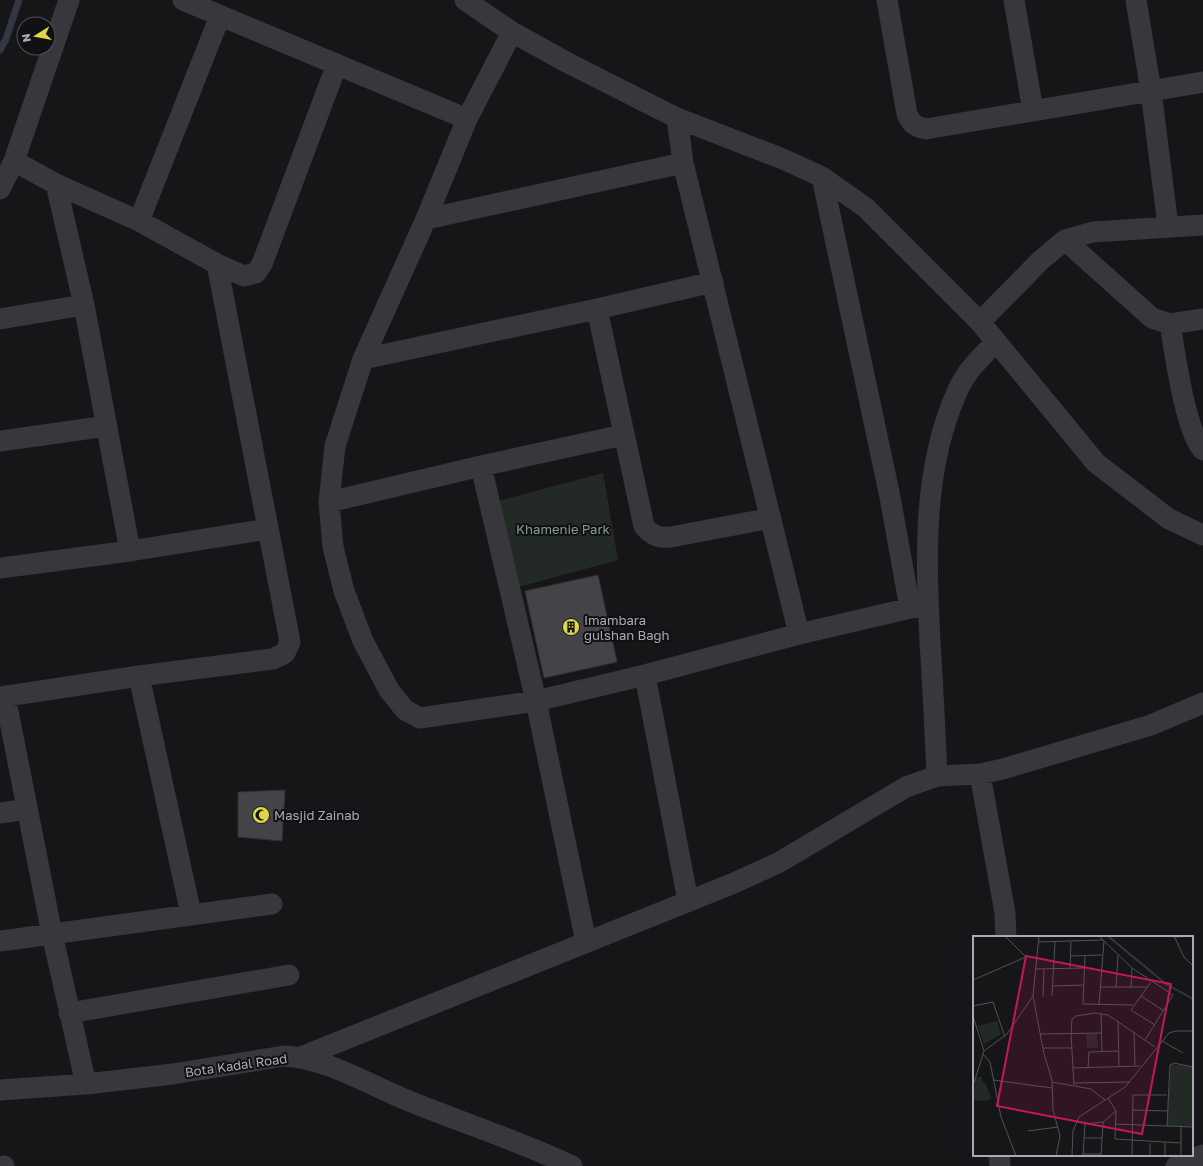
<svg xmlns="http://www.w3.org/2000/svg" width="1203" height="1166" font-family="'Golos Text',sans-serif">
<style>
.green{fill:#232a26}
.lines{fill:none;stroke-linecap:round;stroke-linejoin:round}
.stream{stroke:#333741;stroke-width:7}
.building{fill:#444347;stroke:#313033}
.street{stroke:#38373c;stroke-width:21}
.labels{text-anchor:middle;stroke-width:4;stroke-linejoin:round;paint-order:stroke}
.park-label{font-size:13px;fill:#839f8d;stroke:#111113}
.poi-label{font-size:13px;fill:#aaaab6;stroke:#111113;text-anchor:start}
.street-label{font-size:13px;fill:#aaaab6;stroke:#111113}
.inset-river{fill:none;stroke:#333741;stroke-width:2}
.inset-road{fill:none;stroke:#515157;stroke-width:1}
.view{fill:#c2185b;fill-opacity:0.15;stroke:#c2185b;stroke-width:2}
.inset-edge{fill:none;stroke:#aaaab6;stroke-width:2}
</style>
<rect width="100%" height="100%" fill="#161618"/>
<path class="green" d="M603 473 618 560 515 588 495 502Z"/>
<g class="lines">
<path class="stream" d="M0 50 6 39 19 0"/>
</g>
<path class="building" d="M598 575 617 662 544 678 525 591Z
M285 790 282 841 238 837V792Z"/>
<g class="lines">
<path class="street" d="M183 0 467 119
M465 0 512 32 568 63 677 118 783 159 822 177 866 208 980 322 1096 463 1169 519 1203 535
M887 0 907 114C911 123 915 127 926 129L1203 82
M1014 0 1033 111
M1136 0 1151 91 1168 226
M512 32 467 119 426 219 363 359 335 446 329 502 333 547 344 591 363 641 389 690 405 710 420 718 536 701 645 675 799 634 928 604
M677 118 683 163 799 634
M14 161 56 184 139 221 217 264 244 276 256 273 262 264 337 64
M822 177 890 497 910 608
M56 184 84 305 130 551
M0 189 14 161 69 0
M426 219 683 163
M139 221 220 16
M1065 240 1152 318 1170 324 1203 319
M597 309 644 526C652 536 659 538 671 537L771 518
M0 319 84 305
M980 322 1041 260 1065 240 1093 232 1203 225
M1170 324C1175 353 1185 430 1203 450
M363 359 597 309 713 282
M0 441 107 426
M481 466 536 701 586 942
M329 502 481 466 623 435
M0 568 130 551 267 529
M645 675 688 901
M139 676 191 914
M5 696 52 934 86 1084
M0 697 139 676 273 659 285 653 290 642 217 264
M980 774 1005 913 1006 937
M937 776C935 731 933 687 930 642 926 559 922 470 957 392 965 372 981 357 996 342
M0 813 27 809
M0 941 272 904
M69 1013 289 975
M301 1057 734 883 778 863 906 787 937 776 980 774 1003 769 1151 725 1203 703
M0 1090 86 1084 173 1074 284 1056C326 1058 370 1085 409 1101 463 1123 519 1141 572 1166
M999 1155 1000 1166
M3 1166H4
M1176 1166 1203 1155"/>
</g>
<defs>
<g id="building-disc" transform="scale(0.9)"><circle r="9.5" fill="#dcd84a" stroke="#111113"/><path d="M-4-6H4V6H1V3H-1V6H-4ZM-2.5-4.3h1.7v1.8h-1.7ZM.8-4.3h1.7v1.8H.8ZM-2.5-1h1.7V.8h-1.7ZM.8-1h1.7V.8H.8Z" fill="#111"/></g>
<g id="mosque-disc" transform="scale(0.9)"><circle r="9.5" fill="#dcd84a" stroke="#111113"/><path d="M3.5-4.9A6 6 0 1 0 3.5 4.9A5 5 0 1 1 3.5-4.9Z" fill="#111"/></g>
</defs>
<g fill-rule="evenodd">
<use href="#building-disc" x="571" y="627"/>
<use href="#mosque-disc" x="261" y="815"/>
</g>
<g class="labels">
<g class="park-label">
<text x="563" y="534">Khamenie Park</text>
</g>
<g class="poi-label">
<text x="584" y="625">Imambara<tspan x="584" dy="15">gulshan Bagh</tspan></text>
<text x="274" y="820">Masjid Zainab</text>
</g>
<g class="street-label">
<text transform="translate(236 1065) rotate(-8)" y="5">Bota Kadal Road</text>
</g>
</g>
<g transform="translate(973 936)">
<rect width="220" height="220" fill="#161618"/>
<path d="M24 85 28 98 11 108 5 90ZM113 98H124L125 112H114ZM198 128 220 131V190H194ZM3 141H9V146L13 148 18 162 14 165 0 164Z" fill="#232a26"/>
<path class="inset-river" d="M135 0 193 48 220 63"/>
<path class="inset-road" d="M126 0 159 32 200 59 172 104M201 0 211 21 220 30M201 1 220 0M65 6 130 4M98 20 129 19M112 20 110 68 160 69M97 32 98 6M62 33 112 32M0 44 53 21 32 0M178 46 158 74 182 89M80 50 111 49M127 51H174M143 51 145 19M158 51 159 32M60 60 71 118 79 144 80 174 87 200 83 220M79 60 82 6M168 60 191 75M70 61 71 33M126 69 131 5M0 70 20 66 32 101M128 77 129 115M0 80 11 115 0 150M145 85 146 130M161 96 162 129M67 98 129 97M189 105 210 117M70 112H99M11 115 34 98 60 60 66 0M10 118 17 126 28 181 43 220M100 132 167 130M115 132 116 116 146 115M20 144 79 152M79 146 118 153 132 164M101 147 157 146M101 149 98 98 99 83 103 80 122 77 135 79 182 111M135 162 143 175 142 203 208 207M160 174 194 175M142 188 220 191M194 190 197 129 201 127 220 131M55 195 85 191M111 202H129M177 207V220M192 207V220M110 218H129M99 220 100 195 106 181 152 151 196 97 203 95H220M110 220 112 188 130 186M128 220 130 186 143 175M159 220 160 159H194M208 220V190"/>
<path class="view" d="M53 20 198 48 169 198 24 170Z"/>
<rect width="220" height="220" class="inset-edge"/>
</g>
<g transform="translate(36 36) rotate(259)"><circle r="19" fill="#111113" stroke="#4e4e54"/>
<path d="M0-3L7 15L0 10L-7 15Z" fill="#dcd84a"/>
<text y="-6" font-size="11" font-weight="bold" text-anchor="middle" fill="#aaaab6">N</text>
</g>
</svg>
